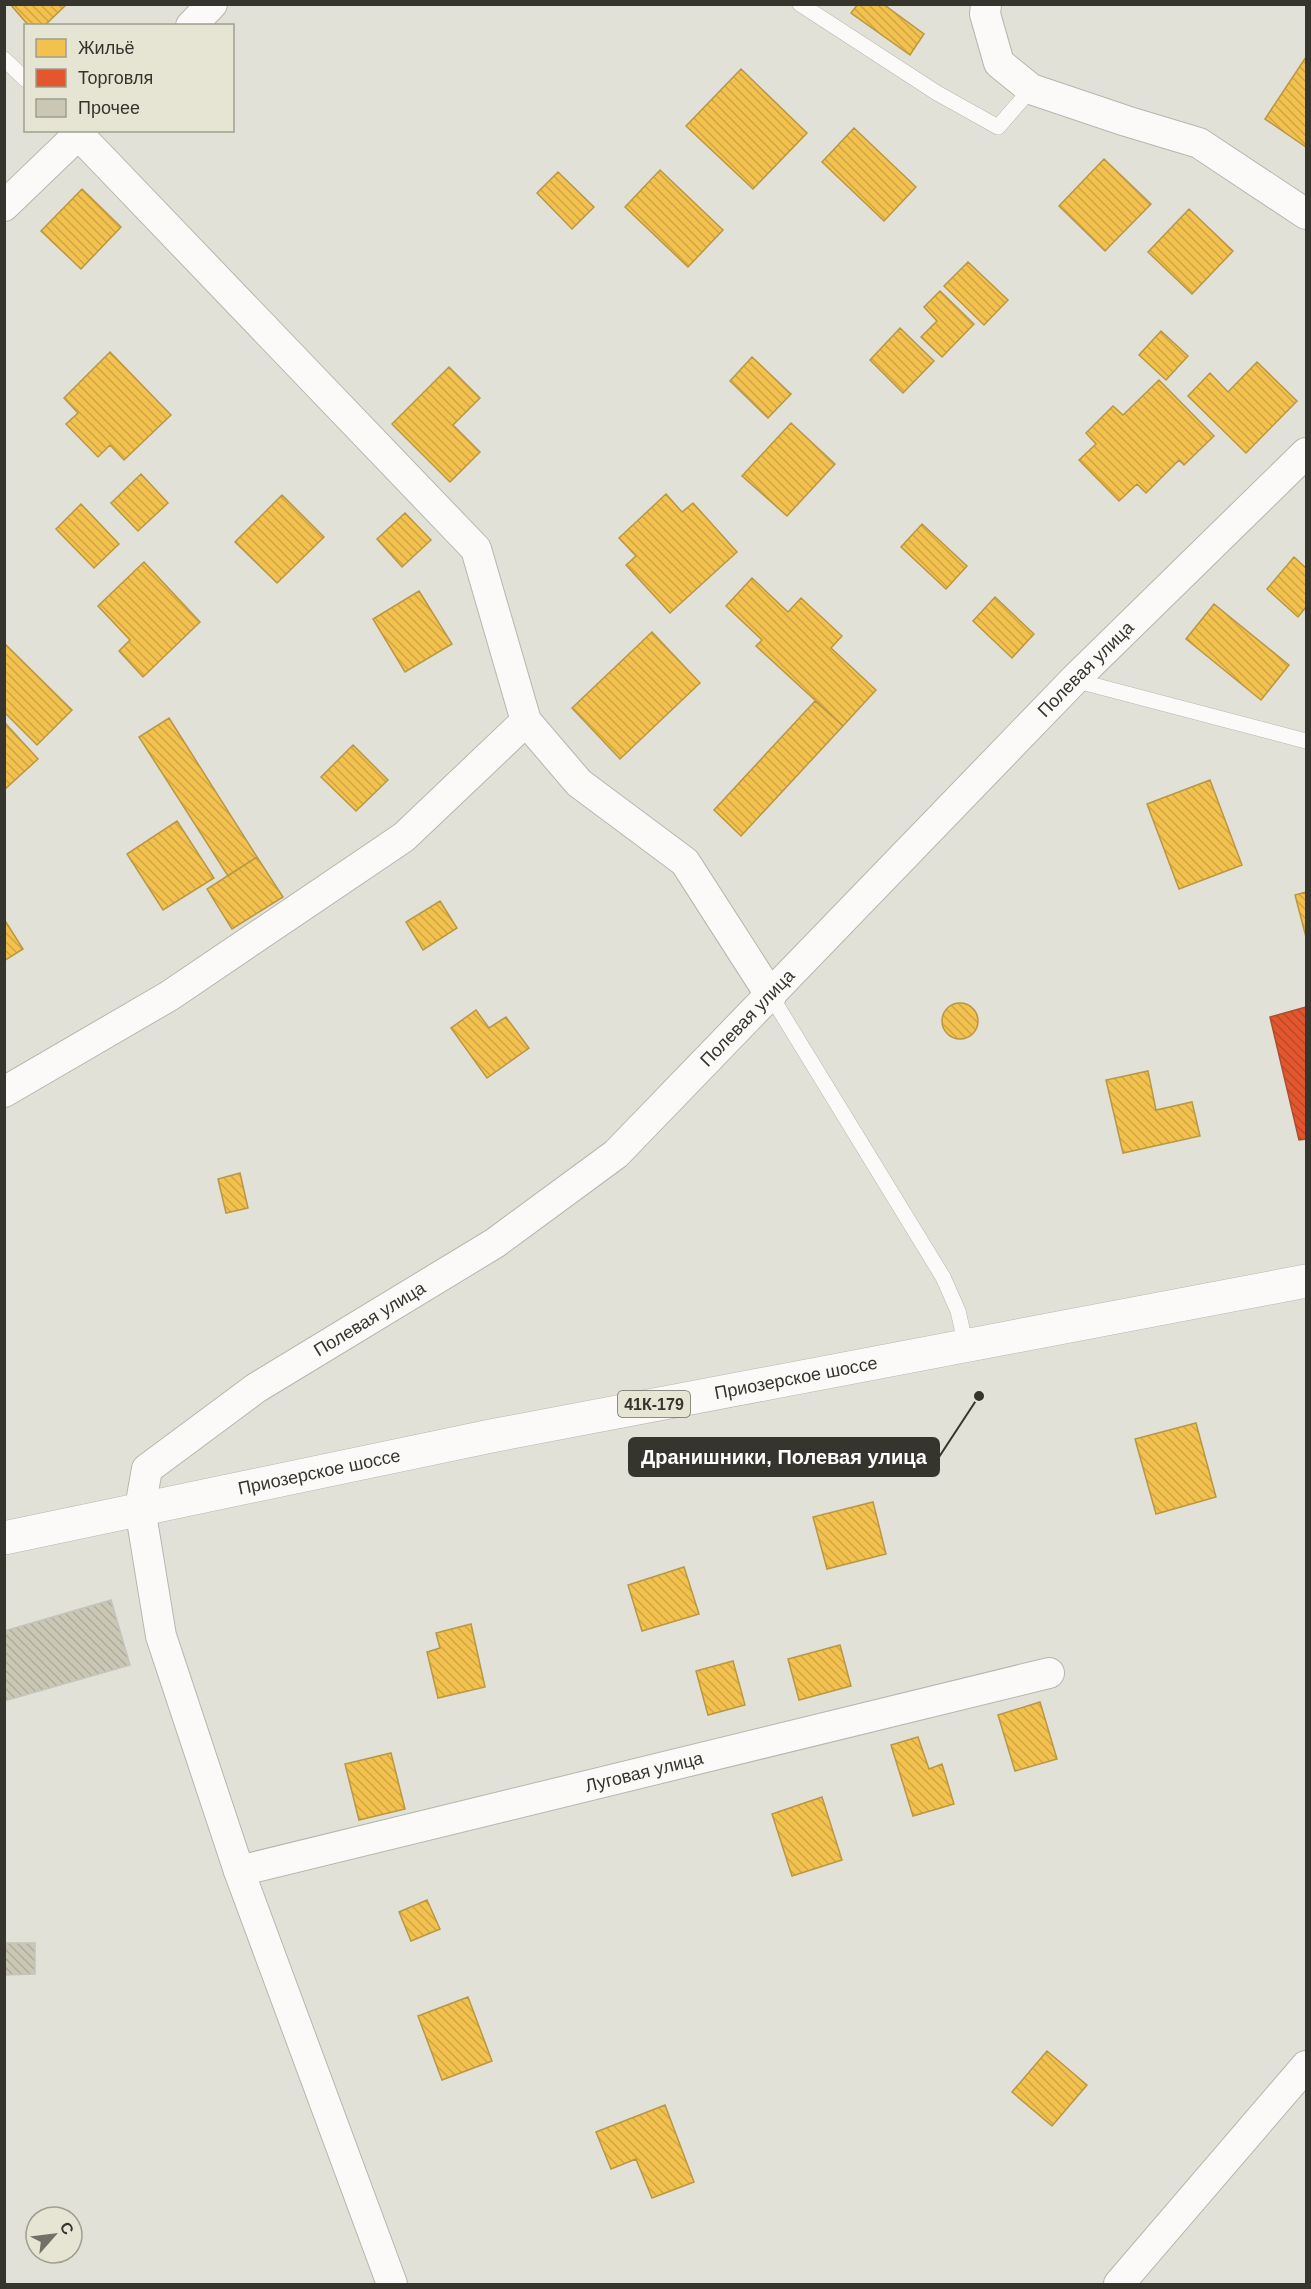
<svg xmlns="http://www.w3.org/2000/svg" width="1311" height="2289" font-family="Arial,sans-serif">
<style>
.homes{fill:url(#homes-back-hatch);stroke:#b99744;stroke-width:1.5}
.shops{fill:url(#shops-back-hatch);stroke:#b04c2e;stroke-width:1.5}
.building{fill:url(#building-back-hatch);stroke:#c5c4bc;stroke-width:1.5}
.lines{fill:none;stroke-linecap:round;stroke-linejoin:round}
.lane-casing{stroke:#b7b6ae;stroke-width:16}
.street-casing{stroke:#b7b6ae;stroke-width:32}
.primary-casing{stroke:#b7b6ae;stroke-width:34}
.lane{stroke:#fbfaf9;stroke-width:15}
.street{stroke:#fbfaf9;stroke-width:30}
.primary{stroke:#fbfaf9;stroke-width:33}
.labels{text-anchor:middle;stroke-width:6;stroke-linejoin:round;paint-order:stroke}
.shield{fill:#e6e5d3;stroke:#6a695f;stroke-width:1.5}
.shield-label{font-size:16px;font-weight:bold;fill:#35342d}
.street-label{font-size:18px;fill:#35342d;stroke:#e6e5d3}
.leader{fill:none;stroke:#35342d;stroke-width:2}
.callout-dot{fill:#35342d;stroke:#e6e5d3;stroke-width:2}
.callout{fill:#35342d;stroke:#35342d;stroke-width:2}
.callout-label{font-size:20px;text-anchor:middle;font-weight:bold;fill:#fff}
</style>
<defs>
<pattern id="homes-back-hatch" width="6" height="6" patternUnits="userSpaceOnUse" patternTransform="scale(1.5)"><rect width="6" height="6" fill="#f2c14e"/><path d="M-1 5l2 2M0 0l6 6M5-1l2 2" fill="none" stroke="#d0a644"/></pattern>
<pattern id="shops-back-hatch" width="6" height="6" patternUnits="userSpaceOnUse" patternTransform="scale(1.5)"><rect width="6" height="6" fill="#e4572e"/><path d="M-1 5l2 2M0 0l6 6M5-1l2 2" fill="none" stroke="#ba4928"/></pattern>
<pattern id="building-back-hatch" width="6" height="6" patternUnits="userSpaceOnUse" patternTransform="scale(1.5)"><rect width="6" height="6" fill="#cac8b5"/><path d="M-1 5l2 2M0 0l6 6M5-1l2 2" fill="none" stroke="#aeac9c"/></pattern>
</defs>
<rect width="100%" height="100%" fill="#e2e1d7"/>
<path class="homes" d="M10 4H67L44 26H29Z
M858 4H883L924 34 910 55 851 13Z
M1306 57V147L1265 119Z
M741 69 807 133 753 189 686 126Z
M854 128 916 187 884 221 822 162Z
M1104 159 1151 204 1105 251 1059 206Z
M660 170 723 230 688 267 625 207Z
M558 172 594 207 572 229 537 193Z
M82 189 121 227 81 269 41 231Z
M1189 209 1233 251 1192 294 1148 252Z
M968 262 1008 300 984 325 944 286Z
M940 291 974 324 942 357 921 337 937 321 924 307Z
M900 328 934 361 903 393 870 360Z
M1161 331 1188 356 1166 380 1139 355Z
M110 352 171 415 124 460 110 445 98 457 66 424 78 413 64 398Z
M752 357 791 394 768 418 730 381Z
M1257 362 1297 401 1246 453 1188 396 1210 373 1228 392Z
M449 367 480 398 453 425 480 452 450 482 392 424Z
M1159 380 1214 436 1184 465 1179 460 1146 493 1137 484 1119 501 1079 460 1096 444 1086 433 1113 406 1123 415Z
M791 423 835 464 787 516 742 476Z
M141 474 168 503 138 531 111 503Z
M666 494 682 512 693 503 737 552 670 613 626 565 636 556 619 538Z
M282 495 324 537 277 583 235 542Z
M81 504 119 544 94 568 56 529Z
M405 513 431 540 402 567 377 539Z
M922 524 967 566 946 589 901 547Z
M1294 557 1306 568V607L1298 617 1267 589Z
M144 562 200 622 143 677 119 651 130 640 98 606Z
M752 578 788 612 801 598 842 636 831 648 876 690 843 726 756 646 762 640 726 606Z
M419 591 452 644 405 672 373 619Z
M995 597 1034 634 1012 658 973 621Z
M1214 604 1289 665 1261 700 1186 639Z
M652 632 700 683 620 759 572 708Z
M4 643 72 710 37 745 4 712Z
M815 701 843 726 741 836 714 810Z
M169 718 257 857 228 876 139 737Z
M6 724 38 759 4 790V725Z
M353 745 388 780 356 811 321 777Z
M1210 780 1242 865 1179 889 1147 804Z
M177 821 214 878 163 910 127 854Z
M257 857 283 897 232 929 207 889Z
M1306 892V937L1295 895Z
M440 901 457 928 423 950 406 922Z
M4 919 23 949 4 961Z
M942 1021a18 18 0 1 1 36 0a18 18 0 1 1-36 0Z
M476 1010 489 1028 506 1017 529 1048 487 1078 451 1028Z
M1148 1071 1156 1110 1192 1102 1200 1136 1123 1153 1106 1080Z
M240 1173 248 1208 226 1213 218 1179Z
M1196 1423 1216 1497 1156 1514 1135 1439Z
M873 1502 886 1554 827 1569 813 1517Z
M684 1567 699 1614 642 1631 628 1585Z
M471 1624 485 1687 438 1698 427 1652 440 1648 436 1633Z
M840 1645 851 1686 799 1700 788 1659Z
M733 1661 745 1705 708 1715 696 1671Z
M1040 1702 1057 1759 1015 1771 998 1715Z
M918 1737 929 1769 942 1764 954 1804 913 1816 891 1745Z
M391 1753 405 1809 359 1820 345 1764Z
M822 1797 842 1860 792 1876 772 1814Z
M427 1900 440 1929 411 1941 399 1912Z
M468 1997 492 2061 442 2080 418 2016Z
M1047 2051 1087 2085 1052 2126 1012 2092Z
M665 2105 694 2182 652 2198 636 2159 611 2169 596 2132Z"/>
<path class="shops" d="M1306 1007V1139L1299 1140 1270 1017Z"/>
<path class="building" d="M111 1600 130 1665 4 1701V1631Z
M4 1943H35V1974L4 1975Z"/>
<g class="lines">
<g class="lane-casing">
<path id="lane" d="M800 4 937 93 998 127 1031 89
M4 59 26 80
M1074 680 1306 741
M771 996 943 1277 958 1311 966 1346"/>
</g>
<g class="street-casing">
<g id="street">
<path d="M986 4 985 14 999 63 1031 89 1126 121 1199 143 1306 214"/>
<path d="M191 26 212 4"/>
<path d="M79 135 476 549 526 721 579 783 685 862 771 996"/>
<path d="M4 206 83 130"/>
<path d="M4 1092 169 996 404 837 526 721"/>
<path id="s1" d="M239 1871 1049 1673"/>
<path id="s2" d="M392 2284 239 1871 161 1636 140 1508 147 1469 256 1388 495 1243 616 1154 1074 680 1306 453"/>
<path d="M1119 2284 1306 2066"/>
</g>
</g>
<g class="primary-casing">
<g id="primary">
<path id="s3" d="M4 1538 491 1436 1306 1281"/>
</g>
</g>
<use href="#lane" class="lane"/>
<use href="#street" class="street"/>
<use href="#primary" class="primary"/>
</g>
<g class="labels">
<rect class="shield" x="618" y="1391" width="72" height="26" rx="4.5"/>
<g class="shield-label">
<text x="654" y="1410">41К-179</text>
</g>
<g class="street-label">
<text dy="6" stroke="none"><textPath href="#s2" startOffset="2098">Полевая улица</textPath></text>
<text dy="6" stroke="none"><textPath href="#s2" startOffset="1612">Полевая улица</textPath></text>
<text dy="6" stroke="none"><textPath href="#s2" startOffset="1126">Полевая улица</textPath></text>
<text dy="6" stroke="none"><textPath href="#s3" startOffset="808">Приозерское шоссе</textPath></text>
<text dy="6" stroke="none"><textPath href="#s3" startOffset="322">Приозерское шоссе</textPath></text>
<text dy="6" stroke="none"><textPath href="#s1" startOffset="417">Луговая улица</textPath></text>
</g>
</g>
<path class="leader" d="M979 1396L939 1457"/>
<circle class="callout-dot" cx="979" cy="1396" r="6"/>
<rect class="callout" x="629" y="1438" width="310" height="38" rx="6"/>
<g class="callout-label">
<text x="784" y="1464">Дранишники, Полевая улица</text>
</g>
<rect width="1311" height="2289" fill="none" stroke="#35342d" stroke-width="12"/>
<rect x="24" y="24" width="210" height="108" fill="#e6e5d3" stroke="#9f9e91" stroke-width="1.5"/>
<rect x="36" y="39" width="30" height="18" fill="#f2c14e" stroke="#9f9e91" stroke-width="1.5"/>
<text x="78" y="54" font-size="18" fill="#35342d">Жильё</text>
<rect x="36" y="69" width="30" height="18" fill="#e4572e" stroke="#9f9e91" stroke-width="1.5"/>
<text x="78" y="84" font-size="18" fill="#35342d">Торговля</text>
<rect x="36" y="99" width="30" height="18" fill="#cac8b5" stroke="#9f9e91" stroke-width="1.5"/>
<text x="78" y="114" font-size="18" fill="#35342d">Прочее</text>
<g transform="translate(54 2235) rotate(62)"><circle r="28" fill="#e6e5d3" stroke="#9f9e91" stroke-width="1.5"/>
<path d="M0-4.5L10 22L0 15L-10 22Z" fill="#727168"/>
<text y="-9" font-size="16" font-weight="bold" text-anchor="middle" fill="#35342d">С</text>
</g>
</svg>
